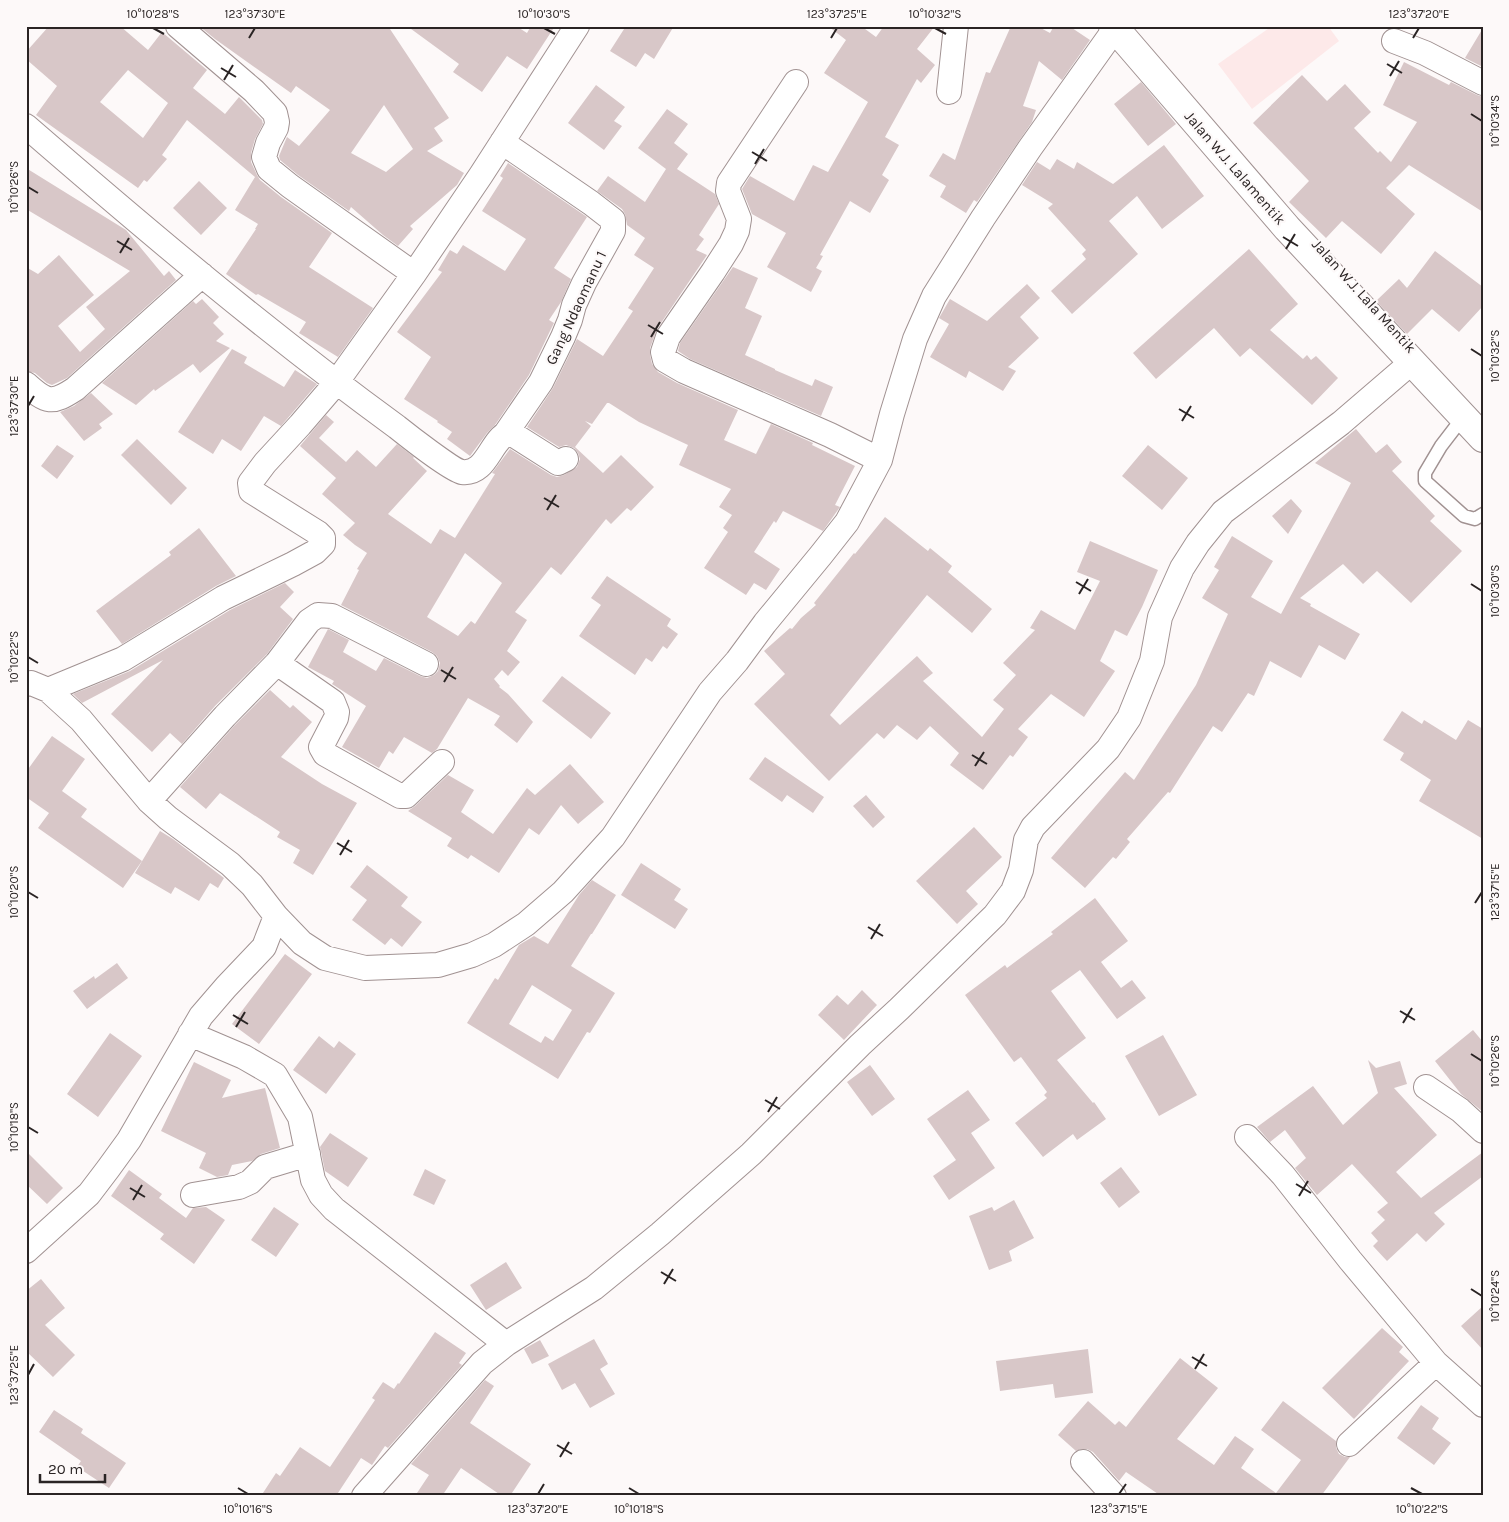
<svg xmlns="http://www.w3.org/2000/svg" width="1509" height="1522" font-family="Karla,sans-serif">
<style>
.built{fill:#fde9e9}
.building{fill:#d8c7c8;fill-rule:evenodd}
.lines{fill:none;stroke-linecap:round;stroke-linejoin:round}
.lane-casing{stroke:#a19292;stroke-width:15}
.street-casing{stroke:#a19292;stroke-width:26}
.primary-casing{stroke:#a19292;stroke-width:30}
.lane{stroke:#fff;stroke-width:12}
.street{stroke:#fff;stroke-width:24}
.primary{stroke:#fff;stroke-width:28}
.ticks{fill:none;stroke:#2a2424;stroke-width:2}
.labels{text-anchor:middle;stroke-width:4.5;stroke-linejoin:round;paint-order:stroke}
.street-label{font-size:15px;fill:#2a2424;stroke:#fdf9f9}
.neatline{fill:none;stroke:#2a2424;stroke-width:2}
.ticks-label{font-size:12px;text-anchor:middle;fill:#2a2424}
</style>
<rect width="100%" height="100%" fill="#fdf9f9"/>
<path class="built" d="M1272 26H1328L1339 41 1252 109 1218 64Z"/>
<path class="building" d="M49 26H120L148 50 162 32 207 70 193 88 225 114 239 97 262 120 263 124 255 139 251 153V162L257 175 260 180 281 197 332 233 309 267 373 308 338 357 299 333 306 322 258 294 256 295 226 274 256 229H255L258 224 235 210 255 177 187 120 162 155 167 159 147 182 144 180 138 188 36 115 57 86 26 59V52ZM128 70 168 103 143 138 100 102Z
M199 26H388L449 118 434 128 443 141 427 151 464 173 457 185 410 226 413 229 398 246 383 235 351 207 349 211 298 175 280 160 279 156 287 137 299 146 330 110 296 86 291 93 215 39ZM384 105 413 149 386 172 351 153Z
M407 26H516L527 33 531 26H555L527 69 507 56 482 92 453 72 459 64Z
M626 26H674L654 59 645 53 636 67 610 51Z
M828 26H861L876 37 884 26H935L917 49 935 65 921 83 917 79 885 137 899 145 882 175 889 180 870 213 850 201 820 255 823 256 816 268 822 271 811 292 767 267 786 233 752 214 742 189 750 176 794 201 813 165 828 172 868 102 824 73 846 40Z
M1011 26H1037L1050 33 1054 26H1069L1090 40 1062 80 1039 61 1023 106 1036 110 1032 122 977 202 974 200 966 213 940 197 946 186 929 176 943 153 955 160 986 72 990 73Z
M1483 28V67L1465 58Z
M1404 62 1449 85 1451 82 1477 95 1483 97V212L1409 165 1386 188 1415 214 1381 254 1342 221 1326 238 1289 202 1309 181 1253 123 1302 75 1327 101 1345 84 1371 112 1354 128 1378 153 1380 151 1391 162 1417 122 1383 105Z
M1141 82 1176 124 1148 146 1114 104Z
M596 85 625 107 614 121 622 126 604 150 568 123Z
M667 109 688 124 674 143 688 154 677 169 715 194 719 204 699 235 704 239 696 250 707 255 657 329 650 348V355L652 364 658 372 677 383 738 410 724 440 756 454 771 424 813 443 812 445 855 466 835 505 840 507 835 514 823 531 783 511 776 523 774 521 754 552 780 569 766 590 754 583 746 595 704 568 728 532 723 528 732 515 719 507 731 489 679 465 688 445 639 422 609 403H607L592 424 585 421 591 426 575 447 603 473 621 455 654 487 631 511 627 508 611 524 606 519 561 575 551 567 515 612 527 620 507 651 520 662 508 676 502 670 494 679 500 686 499 687 508 694 533 722 517 743 494 725 500 716 468 698 437 749 432 753 404 737 393 754 389 751 379 768 342 747 366 706 332 684 334 681 308 667 328 629 349 640 343 652 376 671 384 658 420 676 427 678 434 675 438 671 440 663 437 656 432 652 341 605 359 570 357 569 367 553 355 545 343 535 355 523 322 494 336 478 300 446 326 415 334 422 319 438 346 462 357 450 376 467 397 444 414 457 413 458 427 471 388 514 431 544 440 529 455 538 495 474 492 473 510 449 551 475 557 477 564 475 577 467 580 459 578 453 574 448 566 445 559 447 527 427 553 388 577 339 603 356 633 311 628 308 654 268 634 255 645 238 627 225 625 214 622 209 597 191 608 176 645 202 666 169 638 148ZM465 553 502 583 475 624 471 621 458 636 427 617Z
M1164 145 1204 196 1162 229 1137 196 1109 221 1138 254 1072 314 1051 291 1086 259 1082 254 1086 250 1048 208 1053 204 1022 185 1037 162 1050 170 1057 159 1074 169 1077 162 1113 184Z
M508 163 587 217 554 268 571 279 561 302 549 320 554 323 550 331 529 375 495 425 487 433 470 456 447 439 452 432 437 422 438 421 404 399 431 357 397 332 442 272 438 270 450 250 457 254 463 245 505 271 526 239 482 211 503 178 500 176Z
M26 168 126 230 164 276 169 271 176 280 67 378 52 385 47 383 35 373 26 371V267L38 274 59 255 94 295 58 326 80 352 105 329 86 307 130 271 26 209Z
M199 181 227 208 201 235 173 208Z
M1249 249 1298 304 1270 330 1303 359 1307 355 1311 360 1316 356 1338 378 1312 405 1250 348 1240 357 1214 328 1156 379 1133 353Z
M1435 251 1483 287V306L1459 332 1432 309 1407 334 1376 301 1399 279 1407 288Z
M733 267 758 278 745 308 762 316 745 355 775 369V370L812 386 815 379 833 387 821 416 690 359 678 351 680 343Z
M1027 284 1040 298 1020 317 1039 338 1008 367 1016 371 1003 391 969 371 966 378 930 357 949 324 939 318 950 299 987 321Z
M202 299 219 317 213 323 224 334 216 341 230 348 200 373 193 364 155 391 154 389 136 405 102 383 193 301 196 304Z
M232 349 247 357 244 363 284 387 295 370 317 384 281 426 264 416 241 451 222 439 213 454 178 432Z
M91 393 113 414 99 424 102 428 84 441 60 412 74 406Z
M1356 429 1376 453 1387 444 1402 462 1392 471 1435 516 1430 521 1462 551 1411 603 1377 571 1363 584 1343 564 1300 598 1311 604 1310 606 1360 634 1345 660 1319 645 1301 678 1270 661 1254 696 1248 693 1222 732 1213 726 1170 793 1168 792 1127 839 1130 842 1116 859 1113 857 1085 888 1051 858 1125 772 1134 780 1196 685 1228 614 1202 598 1219 570 1214 567 1232 536 1273 561 1251 597 1281 614 1351 483 1315 463Z
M137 439 187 488 171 505 121 455Z
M57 445 74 456 57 479 41 466Z
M1148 445 1188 478 1162 510 1122 476Z
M1291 499 1302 511 1288 534 1272 516Z
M885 517 928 551 930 548 952 566 948 572 992 609 972 633 927 595 830 715 840 725 917 656 933 673 923 681 982 737 1004 709 993 700 1016 675 1003 663 1035 630 1030 628 1041 610 1075 630 1100 581 1077 572 1090 541 1158 570 1142 607 1127 636 1115 630 1100 661 1115 671 1084 717 1051 694 1018 729 1028 737 1013 757 1010 755 983 790 950 765 959 753 930 726 917 740 897 725 884 739 877 733 829 781 754 704 785 674 764 651 790 628 792 629 801 618 816 605 814 603 854 553 855 554Z
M199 528 236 576 216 586 122 644 96 611 171 555 169 552Z
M607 576 671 619 667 626 678 634 667 649 663 646 652 662 646 658 635 675 579 636 601 605 591 598Z
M285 583 294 592 280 607 293 619 267 654 215 706 182 744 170 733 152 752 111 714 163 660 82 703 73 694 130 671 230 610Z
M562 676 611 713 591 739 542 701Z
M270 690 290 708 293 705 312 722 281 757 322 784 357 803 313 875 293 863 300 850 277 837 280 832 220 793 206 809 180 787 235 725Z
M1402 711 1422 724 1424 720 1456 740 1468 720 1483 729V839L1419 801 1431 780 1400 760 1404 753 1383 740Z
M52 736 85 759 62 791 87 809 81 817 142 861 123 888 38 828 49 813 26 797V772Z
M765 757 824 797 813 813 787 795 782 802 749 779Z
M570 764 604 802 578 824 561 805 539 835 529 828 499 873 471 855 468 859 447 846 452 838 408 811 415 806 448 775 474 790 461 812 493 834 527 788 535 795Z
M866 795 885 817 873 828 853 806Z
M974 827 1002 857 966 891 978 904 957 924 916 881Z
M160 831 173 839 224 878 218 888 210 883 199 901 175 887 171 894 135 873Z
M641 863 681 889 674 900 688 909 675 929 621 895Z
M367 865 408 897 401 906 422 922 402 947 391 938 385 945 352 920 367 900 350 887Z
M592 880 616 895 592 934H591L571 966 615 993 590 1033 587 1032 558 1079 467 1023 495 978 498 980 519 945 534 936 548 944 579 895ZM532 985 572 1010 553 1041 545 1036 541 1043 509 1024Z
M1095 898 1128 941 1101 962 1121 988 1132 980 1146 998 1117 1019 1080 970 1051 991 1086 1038 1057 1060 1093 1103 1094 1102 1106 1119 1077 1140 1073 1134 1043 1157 1015 1123 1047 1098 1044 1095 1047 1092 1021 1057 1014 1062 965 995 1005 965 1007 968 1053 934 1051 932Z
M285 954 312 974 259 1044 232 1024Z
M117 963 128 978 87 1009 73 991 94 976 95 979Z
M862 990 877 1005 844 1040 818 1015 837 995 848 1005Z
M1473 1030 1483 1042V1112L1461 1094 1435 1061Z
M110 1033 142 1056 98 1117 67 1094Z
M1163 1035 1197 1095 1159 1116 1125 1056Z
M319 1036 334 1048 339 1041 356 1054 326 1094 293 1070Z
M1368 1060 1376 1068 1400 1061 1407 1084 1394 1088 1437 1135 1396 1172 1421 1198 1483 1152V1176L1434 1213 1445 1224 1426 1242 1417 1233 1387 1261 1373 1246 1378 1241 1371 1233 1385 1220 1377 1212 1388 1203 1352 1164 1317 1195 1295 1168 1306 1158 1285 1130 1270 1142 1257 1127 1313 1086 1343 1125 1378 1093Z
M194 1062 231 1080 222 1098 265 1088 280 1148 261 1154 252 1161 232 1165 228 1175 217 1177 199 1168 206 1153 161 1131Z
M870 1065 895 1099 872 1116 847 1082Z
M968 1090 990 1120 971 1133 995 1168 949 1200 933 1176 956 1160 927 1119Z
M330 1133 368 1158 348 1187 325 1171 320 1147Z
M26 1151 63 1188 47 1204 26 1184Z
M1121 1167 1140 1192 1119 1208 1100 1183Z
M425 1169 446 1180 434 1205 413 1195Z
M129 1170 162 1194 159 1198 186 1218 193 1208 206 1207 225 1220 194 1264 160 1239 164 1234 111 1196Z
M1014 1200 1034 1238 1009 1251 1012 1261 989 1270 969 1216 992 1207 994 1211Z
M274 1207 299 1224 276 1257 251 1240Z
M506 1262 522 1288 486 1310 470 1285Z
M41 1279 65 1308 45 1325 75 1355 53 1377 26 1351V1291Z
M1483 1306V1350L1461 1326Z
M1382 1328 1403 1347 1399 1352 1409 1361 1354 1419 1322 1388Z
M435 1332 466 1353 459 1363 462 1365 388 1448 385 1446 372 1465 361 1458 336 1496H261L276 1473 280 1476 300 1447 330 1467 375 1400 372 1398 383 1382 394 1389 398 1383 399 1384Z
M594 1339 608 1364 600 1369 615 1394 590 1408 575 1383 562 1390 548 1364Z
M540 1340 549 1356 532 1364 524 1349Z
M1088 1349 1093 1393 1055 1398 1053 1384 1000 1391 996 1361Z
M1180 1358 1218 1388 1177 1439 1214 1465 1235 1436 1254 1449 1241 1468 1276 1493 1301 1460 1261 1430 1283 1401 1336 1441V1448L1339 1454 1345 1457H1350L1321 1496H1161L1126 1472 1119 1481 1093 1452 1087 1449H1081L1076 1451 1058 1435 1088 1401 1115 1425 1119 1421 1126 1427Z
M485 1380 494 1386 470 1423 531 1464 510 1496H502L461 1468 442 1496H415L429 1475 411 1464Z
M1421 1405 1439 1418 1432 1429 1451 1443 1434 1465 1397 1438Z
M54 1410 83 1429 81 1433 126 1463 109 1488 77 1467 81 1461 39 1432Z"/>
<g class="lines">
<g class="lane-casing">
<path id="lane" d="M1464 416 1441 446 1425 473V481L1464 516 1475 519 1483 514"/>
</g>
<g class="street-casing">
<path id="street" d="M178 26 254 91 275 113 277 122 276 128 268 143 264 157 269 169 290 186 414 274
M1394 41 1425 53 1483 83
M796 82 729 183 728 191 739 219 737 231 731 244 713 272 668 337 663 352 665 360 684 371 830 435 880 460
M949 92 956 26
M26 126C146 230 268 333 397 427 407 435 453 471 462 472 487 475 490 440 509 432L558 463 566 459
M502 142 591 203 613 220V231L584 283 574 305 570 320 563 337 541 382 506 433
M26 384C47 403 52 404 75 389L202 275
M277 663 333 702 337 712 336 718 321 747 325 754 400 796H406L442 762
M26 684 31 683 48 690 81 720 149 801 168 818 230 864 252 885 276 916 302 943 325 958 365 968 438 965 472 955 494 945 526 924 563 892 613 837 710 692 737 661 765 623 821 555 847 522 880 460 892 414 915 339 934 296 983 218 1030 148 1117 26
M48 690 123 659 223 598 293 564 315 552 323 544V538L318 533 251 491 250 483 265 463 300 425 336 383 414 274 481 175 577 26
M149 801 225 716 277 663 309 621 318 615 332 616 426 664
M190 1034 244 1057 275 1075 300 1117 313 1180 321 1195 334 1209 506 1344 482 1363 364 1496
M1426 1087 1460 1110 1483 1131
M1247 1137 1283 1175 1350 1260 1436 1363 1483 1405
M193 1195 239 1187 250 1182 265 1167 308 1154
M26 1251 89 1194 108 1169 129 1140 201 1016 226 987 264 947 276 916
M506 1344 594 1288 660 1234 751 1154 860 1045 899 1009 995 915 1013 891 1021 870 1026 840 1033 827 1108 749 1129 718 1152 661 1160 617 1182 568 1198 543 1223 512 1341 423 1412 362
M1349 1444 1436 1363
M1083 1462 1114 1496"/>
</g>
<g class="primary-casing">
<path id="primary" d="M1113 26 1287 228 1483 438"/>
</g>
<use href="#lane" class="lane"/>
<use href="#street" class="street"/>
<use href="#primary" class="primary"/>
</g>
<path class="ticks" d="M153 28 164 34M544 28 555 34M935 28 946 34M249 38 255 28M831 38 837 28M1413 38 1419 28M1387 64 1402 73M221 68 236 77M1390 76 1399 61M224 80 233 65M1471 114 1482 121M752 152 767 161M755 164 764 149M28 187 38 193M1283 237 1298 246M117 241 132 250M1286 249 1295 234M120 253 129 238M648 325 663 334M651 337 660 322M1471 349 1482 356M28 406 34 396M1179 409 1194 418M1182 421 1191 406M544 498 559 507M547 510 556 495M1076 582 1091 591M1471 584 1482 591M1079 594 1088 579M28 657 38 663M441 670 456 679M444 682 453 667M972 755 987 764M975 766 984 752M337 843 352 852M340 855 349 840M28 892 38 898M1475 903 1482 892M868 927 883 936M871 939 880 924M1400 1011 1415 1020M233 1015 248 1024M1403 1023 1412 1008M236 1027 245 1012M1471 1054 1482 1061M765 1100 780 1109M768 1112 777 1097M28 1127 38 1133M1296 1184 1311 1193M130 1188 145 1197M1299 1196 1308 1181M133 1200 142 1185M661 1272 676 1281M664 1284 673 1269M1471 1289 1482 1296M1192 1357 1207 1366M1195 1369 1204 1354M28 1375 34 1364M557 1445 572 1454M560 1457 569 1442M238 1488 248 1494M629 1488 639 1494M1411 1488 1422 1494M538 1494 544 1484M1119 1494 1126 1484"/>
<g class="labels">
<g class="street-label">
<text transform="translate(1235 168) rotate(49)" y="5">Jalan W.J. Lalamentik</text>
<text transform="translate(1364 296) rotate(48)" y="5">Jalan W.J. Lala Mentik</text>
<text transform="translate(576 308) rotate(-65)" y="5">Gang Ndaomanu 1</text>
</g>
</g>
<rect width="1509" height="1522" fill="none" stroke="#fdf9f9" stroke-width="55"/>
<path d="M40 1474v8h65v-8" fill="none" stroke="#2a2424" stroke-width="2.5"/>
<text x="48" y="1474" font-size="15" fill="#2a2424" stroke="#fdf9f9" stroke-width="4" paint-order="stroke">20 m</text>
<rect x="28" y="28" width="1454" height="1466" class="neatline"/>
<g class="ticks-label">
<text x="153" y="18">10°10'28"S</text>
<text x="255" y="18">123°37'30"E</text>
<text x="544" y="18">10°10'30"S</text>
<text x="837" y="18">123°37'25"E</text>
<text x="935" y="18">10°10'32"S</text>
<text x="1419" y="18">123°37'20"E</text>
<text transform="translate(1495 121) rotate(-90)" y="4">10°10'34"S</text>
<text transform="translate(14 187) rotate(-90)" y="4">10°10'26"S</text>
<text transform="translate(1495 356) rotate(-90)" y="4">10°10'32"S</text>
<text transform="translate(14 406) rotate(-90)" y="4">123°37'30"E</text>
<text transform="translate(1495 591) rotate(-90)" y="4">10°10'30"S</text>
<text transform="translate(14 657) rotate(-90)" y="4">10°10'22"S</text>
<text transform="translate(14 892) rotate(-90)" y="4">10°10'20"S</text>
<text transform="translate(1495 892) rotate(-90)" y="4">123°37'15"E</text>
<text transform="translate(1495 1061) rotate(-90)" y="4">10°10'26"S</text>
<text transform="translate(14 1127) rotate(-90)" y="4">10°10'18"S</text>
<text transform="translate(1495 1296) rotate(-90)" y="4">10°10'24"S</text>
<text transform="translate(14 1375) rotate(-90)" y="4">123°37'25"E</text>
<text x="248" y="1513">10°10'16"S</text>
<text x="538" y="1513">123°37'20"E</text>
<text x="639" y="1513">10°10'18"S</text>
<text x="1119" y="1513">123°37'15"E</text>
<text x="1422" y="1513">10°10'22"S</text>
</g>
</svg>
